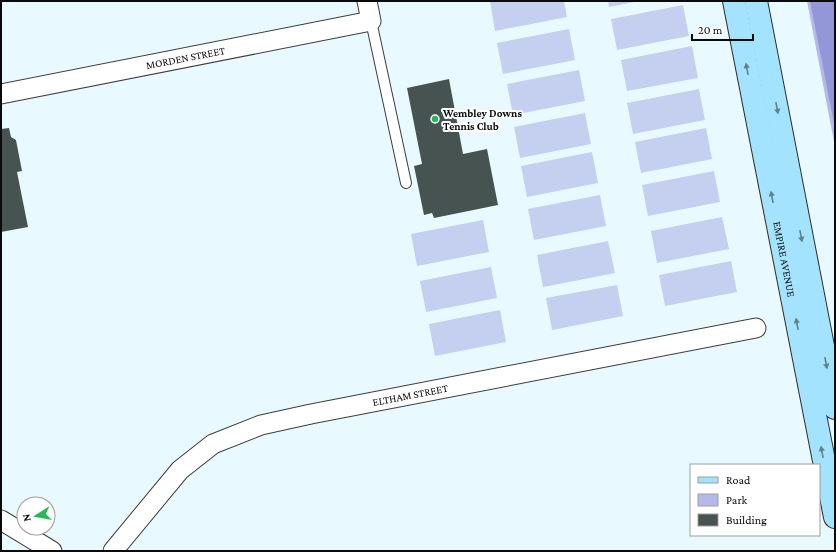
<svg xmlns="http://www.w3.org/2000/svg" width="836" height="552" font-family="'Crimson Pro',serif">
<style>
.green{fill:#b4b9e7}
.forest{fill:#9396d7}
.pitch{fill:#c5cfef}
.building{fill:#475350}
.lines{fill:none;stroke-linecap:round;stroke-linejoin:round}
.lane-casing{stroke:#3d3d3d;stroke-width:12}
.street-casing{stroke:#3d3d3d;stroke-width:21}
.secondary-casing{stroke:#2c2c2c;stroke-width:24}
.lane{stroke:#fff;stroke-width:10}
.street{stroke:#fff;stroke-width:19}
.secondary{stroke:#a4e3fe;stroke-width:22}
.oneway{fill:#5f8190}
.poi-dot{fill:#26b75a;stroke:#fff;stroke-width:1.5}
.labels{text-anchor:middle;stroke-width:4;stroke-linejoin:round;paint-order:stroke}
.street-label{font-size:11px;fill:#0a0a0a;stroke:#fff}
.poi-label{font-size:11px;font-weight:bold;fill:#0a0a0a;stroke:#fff;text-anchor:start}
</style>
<rect width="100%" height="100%" fill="#e8faff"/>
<path class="green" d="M807 1H835V147Z"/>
<path class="forest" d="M810 1H835V128Z"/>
<path class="pitch" d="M490 1H564L567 17 495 31Z
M608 1H639L609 7Z
M683 5 689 36 617 50 611 19Z
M569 29 575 60 503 74 497 43Z
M692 46 698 78 627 91 621 60Z
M579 70 585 101 513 115 507 84Z
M699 89 705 120 633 134 627 103Z
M585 113 591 144 520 158 514 127Z
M706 128 712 159 641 173 635 142Z
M592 152 598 183 527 197 521 166Z
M714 171 720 202 648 216 642 185Z
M600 195 606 226 534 240 528 209Z
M722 217 729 249 657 263 651 231Z
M483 220 489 252 417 266 411 234Z
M608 241 615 273 543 287 537 255Z
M731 261 737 292 665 306 659 275Z
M491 267 497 298 426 312 420 281Z
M617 285 623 316 552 330 546 298Z
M500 310 506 342 435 356 429 324Z"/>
<path class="building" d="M449 79 463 154 487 149 498 205 434 218 432 213 424 215 414 166 422 164 407 88Z
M9 128 11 137 16 140 22 171 17 172 28 227 1 232V129Z"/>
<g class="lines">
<g class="lane-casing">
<path id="lane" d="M371 21 406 183"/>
</g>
<g class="street-casing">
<g id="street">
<path id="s1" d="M1 94 371 21 367 1"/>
<path d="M1 520 52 551"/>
<path id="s2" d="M113 551 180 470 213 444 261 425 311 414 756 328"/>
</g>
</g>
<g class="secondary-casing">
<g id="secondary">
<path id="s3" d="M734 1 835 517"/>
<path d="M756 1 835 408"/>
</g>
</g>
<use href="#lane" class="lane"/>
<use href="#street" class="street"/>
<use href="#secondary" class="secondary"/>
</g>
<defs><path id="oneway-solid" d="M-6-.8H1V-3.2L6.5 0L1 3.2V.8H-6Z"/></defs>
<g class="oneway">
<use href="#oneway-solid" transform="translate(747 69) rotate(-101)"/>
<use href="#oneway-solid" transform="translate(777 108) rotate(79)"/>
<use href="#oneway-solid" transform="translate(772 197) rotate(-101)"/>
<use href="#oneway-solid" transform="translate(801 236) rotate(79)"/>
<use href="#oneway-solid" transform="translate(797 324) rotate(-101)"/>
<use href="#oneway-solid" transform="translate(826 363) rotate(79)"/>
<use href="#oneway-solid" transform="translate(822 452) rotate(-101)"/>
</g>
<circle class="poi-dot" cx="435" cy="119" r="4"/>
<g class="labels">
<g class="street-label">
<text dy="4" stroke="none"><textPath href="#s1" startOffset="188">MORDEN STREET</textPath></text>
<text dy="4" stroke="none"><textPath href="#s3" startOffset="263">EMPIRE AVENUE</textPath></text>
<text dy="4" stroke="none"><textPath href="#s2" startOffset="351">ELTHAM STREET</textPath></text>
</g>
<g class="poi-label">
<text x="443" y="117">Wembley Downs<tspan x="443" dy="13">Tennis Club</tspan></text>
</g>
</g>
<rect width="836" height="552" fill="none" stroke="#0a0a0a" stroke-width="4"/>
<rect x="690" y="464" width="130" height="72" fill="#ffffff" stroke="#9d9d9d"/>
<rect x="698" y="477" width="20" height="6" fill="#a4e3fe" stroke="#9d9d9d"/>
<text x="726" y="484" font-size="12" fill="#0a0a0a">Road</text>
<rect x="698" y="494" width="20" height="12" fill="#b4b9e7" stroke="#9d9d9d"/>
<text x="726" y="504" font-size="12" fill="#0a0a0a">Park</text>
<rect x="698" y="514" width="20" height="12" fill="#475350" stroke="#9d9d9d"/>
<text x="726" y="524" font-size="12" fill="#0a0a0a">Building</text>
<g transform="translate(36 516) rotate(259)"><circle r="19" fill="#ffffff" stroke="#9d9d9d"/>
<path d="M0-3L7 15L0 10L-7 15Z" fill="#26b75a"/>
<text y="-6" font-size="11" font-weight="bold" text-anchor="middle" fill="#0a0a0a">N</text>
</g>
<path d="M692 34v6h61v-6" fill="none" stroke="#0a0a0a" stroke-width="2"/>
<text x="698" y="34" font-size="12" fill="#0a0a0a" stroke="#ffffff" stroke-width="3" paint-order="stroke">20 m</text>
</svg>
